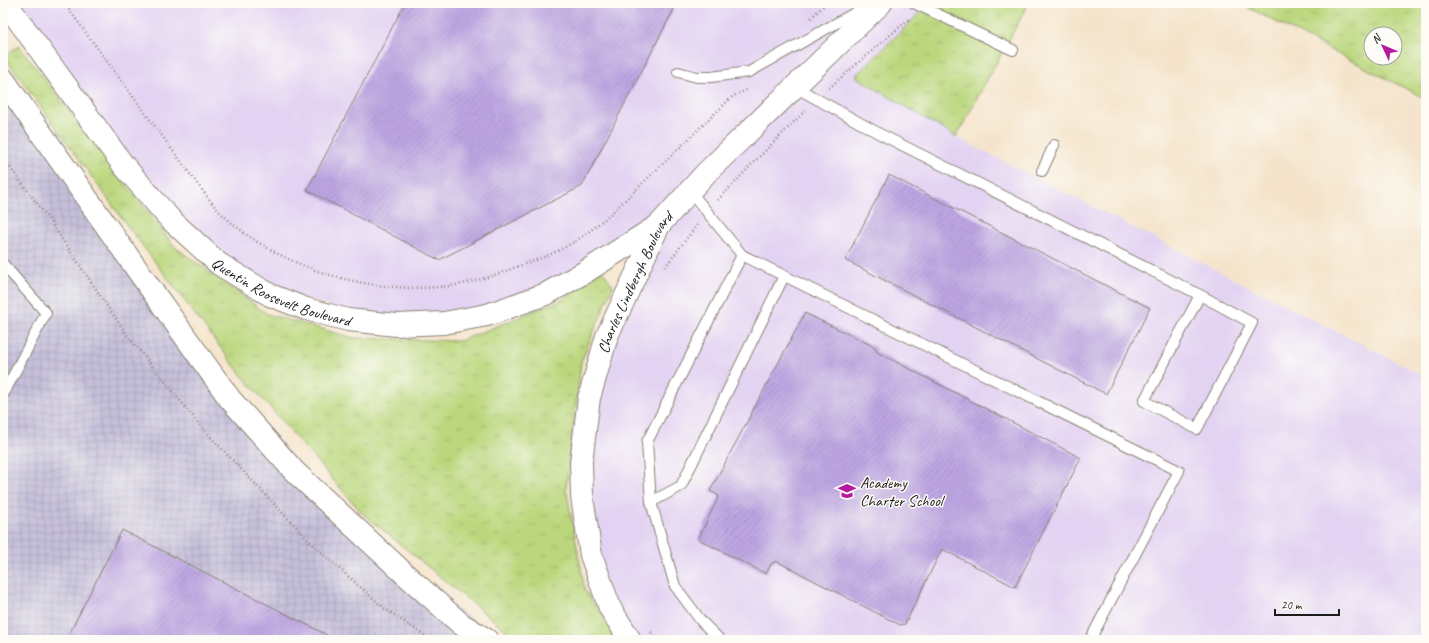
<svg xmlns="http://www.w3.org/2000/svg" width="1429" height="643" font-family="Caveat,sans-serif">
<style>
.built{fill:#e3d3f2}
.industrial{fill:url(#industrial-grid)}
.grass{fill:url(#grass-tufts);stroke:#6c7a4c;fill-rule:evenodd}
.building{fill:url(#building-hatch)}
.lines{fill:none;stroke-linecap:round;stroke-linejoin:round}
.service-casing{stroke:#888074;stroke-width:12}
.tertiary-casing{stroke:#888074;stroke-width:24}
.path{stroke:#888074;stroke-width:2.5;stroke-dasharray:1 3;stroke-linecap:butt}
.service{stroke:#fff;stroke-width:10}
.tertiary{stroke:#fff;stroke-width:22}
.labels{text-anchor:middle;stroke-width:3;stroke-linejoin:round;paint-order:stroke}
.street-label{font-size:16px;fill:#1c1c1c;stroke:#fdfcf7}
.poi-label{font-size:16px;fill:#1c1c1c;stroke:#fdfcf7;text-anchor:start}
</style>
<defs>
<pattern id="industrial-grid" width="8" height="8" patternUnits="userSpaceOnUse"><rect width="8" height="8" fill="#c6c0da"/><path d="M0 4h8M4 0v8" fill="none" stroke="#aaa4ba"/></pattern>
<pattern id="grass-tufts" width="24" height="20" patternUnits="userSpaceOnUse"><rect width="24" height="20" fill="#bbd77d"/><path d="M3 7l-1-3M5 7V3M7 7l1-3M15 17l-1-3M17 17v-4M19 17l1-3" fill="none" stroke="#a0b86b"/></pattern>
<pattern id="building-hatch" width="6" height="6" patternUnits="userSpaceOnUse"><rect width="6" height="6" fill="#bda5e2"/><path d="M-1 1l2-2M0 6l6-6M5 7l2-2" fill="none" stroke="#a28dc1"/></pattern>
</defs>
<rect width="100%" height="100%" fill="#fdfcf7"/>
<filter id="ink" filterUnits="userSpaceOnUse"><feTurbulence type="fractalNoise" baseFrequency=".025" numOctaves="2"/><feDisplacementMap in="SourceGraphic" scale="8" xChannelSelector="R" yChannelSelector="G"/><feConvolveMatrix kernelMatrix="1 2 1 2 8 2 1 2 1" color-interpolation-filters="sRGB"/></filter>
<filter id="wash" filterUnits="userSpaceOnUse"><feTurbulence type="fractalNoise" baseFrequency=".012" numOctaves="4" result="noise"/><feDisplacementMap in="SourceGraphic" scale="16" xChannelSelector="R" yChannelSelector="G"/><feGaussianBlur stdDeviation="0.9" result="paint"/><feColorMatrix in="noise" values="0 0 0 0 0 0 0 0 0 0 0 0 0 0 0 0 0 1.4 0 .05"/><feComposite in="paint" operator="in"/></filter>
<g filter="url(#wash)">
<rect width="100%" height="100%" fill="#f5e4cb"/>
<path class="built" d="M6 3H930L855 76 956 137 1426 377V640H627L581 518 582 414 652 234 503 314 408 331 227 274 132 183Z"/>
<path class="industrial" d="M3 77 169 307 307 475 435 594 501 640H3Z"/>
<path class="grass" d="M930 3H1029L956 137 855 76Z
M1239 3H1426V99ZM1371 34H1395V58H1371Z
M19 46 175 247 267 314 354 338 460 341 564 299 602 270 613 286 581 362 566 488 585 591 619 640H524L503 628 362 513 239 372 132 232 4 56Z"/>
<g id="blocks">
<path class="building" d="M405 3H677L582 186 439 260 307 190Z
M889 175 1150 308 1106 394 845 260Z
M805 313 875 347 877 352 1081 458 1015 587 942 549 905 624 900 625 776 561 771 564 766 574 698 539 719 496 710 491Z
M122 530 327 635 324 640H66Z"/>
</g>
</g>
<g filter="url(#ink)">
<use href="#blocks" fill-opacity="0" stroke="#888074" stroke-width="1"/>
<g class="lines">
<g class="service-casing">
<path id="service" d="M914 3 1013 50
M678 72 697 77H711L749 72 867 6
M795 87 880 134 1200 295 1252 323 1197 429 1144 401 1200 295
M1042 171 1054 145
M690 191 742 255
M3 264 46 313 3 395
M651 502 681 486 784 276
M720 640 701 621 675 586 651 502 647 442 742 255 1179 471 1090 640"/>
</g>
<g class="tertiary-casing">
<g id="tertiary">
<path id="s1" d="M6 3 124 166 170 219 219 264 270 295 306 309 348 320 397 325 444 323 487 315 546 294 585 272 659 225"/>
<path d="M3 79 143 278 230 399 294 471 407 576 461 624 487 640"/>
<path id="s2" d="M630 640 610 608 591 555 582 497 581 462 589 398 607 336 659 225 706 173 881 3"/>
</g>
</g>
<path class="path" d="M64 3 199 186C207 196 214 207 223 215 282 271 377 297 456 285 477 281 497 275 516 267 537 260 559 252 577 240 603 223 624 201 646 180 675 152 704 124 733 96L749 89
M811 18 826 3
M829 88 910 18
M3 158 45 214 127 335 204 430 314 546 384 608 431 640
M718 200 755 161 805 111
M665 267 697 225
M651 632 657 640"/>
<use href="#service" class="service"/>
<use href="#tertiary" class="tertiary"/>
</g>
</g>
<defs>
<g id="school-bare" transform="scale(1.38)"><path d="M0-5L7-2L0 1L-7-2ZM-4 1L0 2.5L4 1V4Q0 6-4 4Z" fill="#b5179e" stroke="#fdfcf7" stroke-width="2.5" paint-order="stroke"/></g>
</defs>
<g fill-rule="evenodd">
<use href="#school-bare" x="847" y="491"/>
</g>
<g class="labels">
<g class="street-label">
<text dy="6" stroke="none"><textPath href="#s2" startOffset="377">Charles Lindbergh Boulevard</textPath></text>
<text dy="6" stroke="none"><textPath href="#s1" startOffset="407">Quentin Roosevelt Boulevard</textPath></text>
</g>
<g class="poi-label">
<text x="860" y="488">Academy<tspan x="860" dy="18">Charter School</tspan></text>
</g>
</g>
<rect width="1429" height="643" fill="none" stroke="#fdfcf7" stroke-width="16"/>
<g transform="translate(1383 46) rotate(314)"><circle r="19" fill="#fdfcf7" stroke="#a3a29f"/>
<path d="M0-3L7 15L0 10L-7 15Z" fill="#b5179e"/>
<text y="-6" font-size="11" font-weight="bold" text-anchor="middle" fill="#1c1c1c">N</text>
</g>
<path d="M1275 609v6h64v-6" fill="none" stroke="#1c1c1c" stroke-width="2"/>
<text x="1281" y="609" font-size="12" fill="#1c1c1c" stroke="#fdfcf7" stroke-width="3" paint-order="stroke">20 m</text>
</svg>
